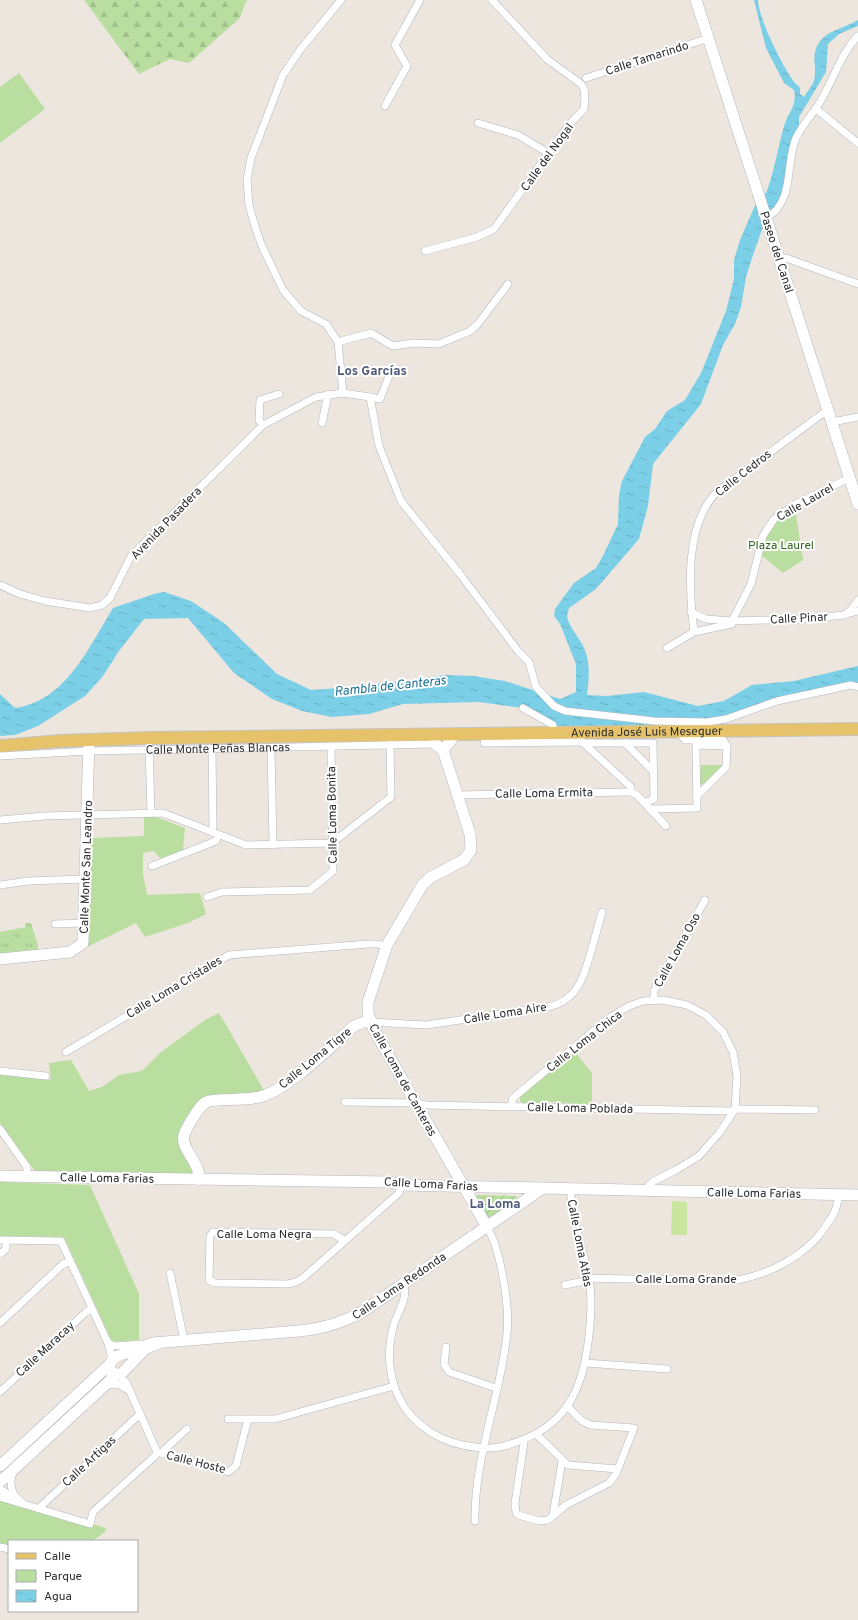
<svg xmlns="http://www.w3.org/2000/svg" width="858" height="1620" font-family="Overpass,sans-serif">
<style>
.grass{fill:url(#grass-tufts)}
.forest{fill:url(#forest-firs)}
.park{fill:#b9dea0}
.garden{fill:url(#garden-furrows)}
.pitch{fill:#cae59d}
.water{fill:url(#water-ripples)}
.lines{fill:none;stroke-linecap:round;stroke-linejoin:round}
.street-casing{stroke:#b3b6be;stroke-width:8}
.secondary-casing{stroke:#b3b6be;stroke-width:12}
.primary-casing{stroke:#c4c4c4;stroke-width:14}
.street{stroke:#fff;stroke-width:7}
.secondary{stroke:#fff;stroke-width:11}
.primary{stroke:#e6c36b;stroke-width:12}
.labels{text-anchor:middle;stroke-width:4;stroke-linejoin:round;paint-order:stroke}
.street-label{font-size:12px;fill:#2c2c2c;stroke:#fff}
.park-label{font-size:12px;fill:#326420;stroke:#fff}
.neighbourhood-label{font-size:13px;font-weight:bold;fill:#4f5979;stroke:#fff}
.water-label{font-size:13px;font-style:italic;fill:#187094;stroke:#fff}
</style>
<defs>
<pattern id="grass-tufts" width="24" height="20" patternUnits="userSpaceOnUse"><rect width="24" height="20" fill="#b9dea0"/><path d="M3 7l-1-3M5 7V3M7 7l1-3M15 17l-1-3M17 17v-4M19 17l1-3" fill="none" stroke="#9fbf8a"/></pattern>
<pattern id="forest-firs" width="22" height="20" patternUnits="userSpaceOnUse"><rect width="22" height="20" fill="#b9dea0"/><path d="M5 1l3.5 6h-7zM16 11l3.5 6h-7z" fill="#9fbf8a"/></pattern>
<pattern id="garden-furrows" width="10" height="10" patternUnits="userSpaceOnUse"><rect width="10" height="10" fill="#b9dea0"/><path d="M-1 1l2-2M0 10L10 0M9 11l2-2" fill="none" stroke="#9fbf8a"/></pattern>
<pattern id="water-ripples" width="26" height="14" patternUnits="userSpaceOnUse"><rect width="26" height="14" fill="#7bcfe6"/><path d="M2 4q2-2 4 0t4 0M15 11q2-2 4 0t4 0" fill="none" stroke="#6ab2c5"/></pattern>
</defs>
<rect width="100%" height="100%" fill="#ece6df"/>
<path class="grass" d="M25 923H31L38 945 37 951 0 956V932L26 927Z"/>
<path class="forest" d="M84 0H249L246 1 240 18 189 63 170 59 139 74Z"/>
<path class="park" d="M19 73 45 109 0 143V87Z
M795 508 803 560 783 573 760 554 769 524Z
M701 765H723L703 785 700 783Z
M144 817H156L185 828 183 850 161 859 154 851 143 853V874L147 895 200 893 206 914 188 923 145 937 136 923 87 947 91 838 144 836Z
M219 1013 265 1092 212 1098 184 1129 195 1175 35 1171 0 1123V1075L51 1080 49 1063 71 1060 89 1091 102 1087 119 1075 142 1071 160 1053 205 1020Z
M574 1051 592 1073V1102L589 1105 541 1101 539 1104H523L520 1101V1096Z
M0 1182 90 1185 139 1294V1340L112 1342 64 1237 0 1236Z
M0 1497 106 1528 105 1532 92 1541H9V1549L0 1547Z"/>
<path class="garden" d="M477 1195 516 1196 518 1200 490 1219 486 1217 475 1197Z"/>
<path class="pitch" d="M672 1201 687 1202V1235H671Z"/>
<path class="water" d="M754 0H758C759 20 782 65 794 82 796 85 798 85 800 88V94L804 97C807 92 812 86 814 81 818 63 808 52 824 37 832 30 848 26 858 20V26L839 34 828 44 826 72 799 117V131L786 191 763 227 754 252 746 277 741 307 735 324 723 345 701 404 653 464 648 506 639 539 596 589 569 608 567 616C569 627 578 636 583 646 591 662 589 678 587 695L607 696 644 692 698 706 724 701 752 685 794 681 858 666V689L851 687 778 703 725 721 723 727 578 730 553 725 523 708 479 702 403 704 369 714 332 717 302 711 272 699 234 673 188 618 144 619 119 651 103 676 85 696 38 726 15 735 0 736V694L15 708C66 701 89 647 113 608L154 594 164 592 191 601 224 623 277 674 311 690 356 687 446 675 473 676 505 681 560 699 576 692V664L560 624 554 616 555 609 574 583 596 568 604 554 618 524 619 495 622 481 645 437 655 429 667 411 685 400 701 373 726 311 734 279V260L740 240 759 196 766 193C774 173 777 151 783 130 786 115 798 106 794 90L784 83 766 48Z"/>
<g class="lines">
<g class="street-casing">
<g id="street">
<path d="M341 0 300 50 283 75 251 158 247 180 249 205 254 223 261 244 283 290 301 311 326 324 338 342 343 393"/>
<path d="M586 78 709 38"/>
<path d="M385 106 407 66 395 45 420 0"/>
<path d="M816 109 858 143"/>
<path d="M478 123 518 135 548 153"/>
<path d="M766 218C795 203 785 163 796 138 802 125 813 114 820 102 833 81 841 53 858 36"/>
<path d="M425 251 477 237 494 229 568 126 584 109 585 97 584 89 581 84 547 59 492 0"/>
<path d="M780 260 786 258 858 284"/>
<path d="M338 342 371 333 393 346 414 343 439 344 470 331 477 325 508 284"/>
<path d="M370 397 380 399 389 376"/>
<path d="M832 422 858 417"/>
<path d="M322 423 328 394"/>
<path d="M263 425 259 420 260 400 279 394"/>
<path d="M0 585 20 594 45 601 90 608 102 605 110 598 131 556 263 425 316 397 343 393 370 397 379 446 401 501 460 574 518 651 529 662 536 687 554 706 565 711 654 721 707 722 726 719 777 701 851 685 858 687"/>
<path d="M691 612 706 619 732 621 805 619 844 615 850 611 858 600"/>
<path d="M846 614 858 611"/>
<path d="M732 621 751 584 763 536 774 519 794 505 849 478"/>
<path d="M694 632C689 590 684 523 718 491L822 414 828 411"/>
<path d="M667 648 694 632 732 624"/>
<path d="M523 708 553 725V733"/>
<path d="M678 731 685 740H723L727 746 726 767 697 796"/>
<path d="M578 733V738L631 787V792L637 795 666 826"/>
<path d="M484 743 582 742"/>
<path d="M584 743H653L654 799 644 803"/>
<path d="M625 743 653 771"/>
<path d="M149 746 151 813"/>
<path d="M271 748 273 845"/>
<path id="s1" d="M0 756 90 751 435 744"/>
<path d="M457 795 631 792"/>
<path d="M650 809 697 808 696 745 727 746"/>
<path d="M0 820 44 816 163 813 246 845 332 843 391 797 390 745"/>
<path d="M212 832 213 827 212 749"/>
<path d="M152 866 216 841 218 835"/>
<path d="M0 885 28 881 85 879"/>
<path d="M207 897 222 892 310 890 333 871 331 746"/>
<path d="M55 924 84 923"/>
<path d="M654 1000V991L705 900"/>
<path d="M370 1022 426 1025 548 1007C576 1001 583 980 590 955 594 941 598 927 602 912"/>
<path d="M66 1052 229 955 368 944H378L386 947"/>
<path d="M0 1071 46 1076"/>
<path d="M345 1102 416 1103 426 1105 730 1111 739 1109 815 1110"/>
<path d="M511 1107 513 1098 609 1018 629 1006 643 1001 663 1000 687 1005 706 1015 723 1032 733 1052 737 1076 735 1109 720 1132 699 1156 676 1170 654 1181 649 1185V1191"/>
<path d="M0 1129 27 1167V1177"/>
<path d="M0 1240 61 1241 108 1343 111 1354V1360"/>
<path d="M345 1241 334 1234 213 1232 210 1236 209 1280 215 1283 288 1284 296 1282 303 1278 399 1193 401 1185"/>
<path d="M0 1254 6 1249V1240"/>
<path d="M170 1273 184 1340"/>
<path d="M589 1278C622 1279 654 1279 687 1280 703 1280 722 1282 738 1280 769 1274 805 1256 823 1230 831 1219 838 1210 838 1195"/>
<path d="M403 1284C409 1296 398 1312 394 1324 386 1352 388 1383 405 1408 425 1436 457 1448 489 1448 501 1448 511 1444 522 1440 570 1422 584 1383 589 1335 591 1317 592 1296 589 1278 584 1248 569 1219 571 1189"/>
<path d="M565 1285 589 1280"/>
<path d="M0 1323 62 1265 70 1261"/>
<path d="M108 1343 114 1346 141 1344"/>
<path d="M446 1347 444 1364 449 1372 496 1388"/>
<path d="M586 1363 667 1369"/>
<path d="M117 1374 126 1382 157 1452"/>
<path d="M107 1385 118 1384 128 1390"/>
<path d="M0 1392 86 1312 92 1309"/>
<path d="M228 1419H275L394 1386"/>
<path d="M536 1434 568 1465 618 1469"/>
<path d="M523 1440 524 1443 515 1503 516 1513 518 1515 540 1521 548 1520 566 1505 609 1483 616 1474 634 1428 591 1425 582 1421 567 1406"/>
<path d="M157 1452 228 1472 236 1466 248 1419"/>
<path d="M163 1454 164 1450 187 1429"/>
<path d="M14 1470C8 1483 11 1495 23 1503"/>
<path d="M0 1489 16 1499"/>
<path d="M0 1497 90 1524 93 1512 156 1455 157 1452"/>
<path d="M39 1508 140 1414"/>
<path d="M553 1515 562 1461"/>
<path d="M475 1521C474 1456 501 1396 507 1333 509 1313 506 1292 502 1272 499 1257 495 1240 487 1227"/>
<path d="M0 1547 9 1549"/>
</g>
</g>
<g class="secondary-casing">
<path id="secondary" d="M696 0 858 504
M435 734V744L443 750
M443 750 470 834 471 850 464 860 431 877 423 884 387 945 368 1002V1013L374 1030 487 1227
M443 750 452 739V734
M0 959 70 952 83 943 89 740
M0 1176 390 1182 401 1185 858 1195
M199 1180C201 1163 180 1149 184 1135 186 1128 200 1105 206 1102 217 1097 246 1102 263 1096 291 1087 331 1046 354 1026L364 1022H370
M159 1343 146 1348 121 1374H115L110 1371 109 1365 115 1357 153 1343 287 1332C316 1330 340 1325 365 1310L543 1188
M0 1466 109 1365
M0 1482 117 1374"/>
</g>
<g class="primary-casing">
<g id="primary">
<path id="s2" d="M0 746 61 741 149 738 858 729"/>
</g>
</g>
<use href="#street" class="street"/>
<use href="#secondary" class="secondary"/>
<use href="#primary" class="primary"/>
</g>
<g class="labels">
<g class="street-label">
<text transform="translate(647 58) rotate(-18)" y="4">Calle Tamarindo</text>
<text transform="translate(547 157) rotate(-54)" y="4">Calle del Nogal</text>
<text transform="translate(777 252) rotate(72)" y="4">Paseo del Canal</text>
<text transform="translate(743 473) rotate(-38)" y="4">Calle Cedros</text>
<text transform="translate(805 502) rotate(-30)" y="4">Calle Laurel</text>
<text transform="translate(166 523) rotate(-46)" y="4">Avenida Pasadera</text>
<text transform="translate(799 618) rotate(-3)" y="4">Calle Pinar</text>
<text dy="4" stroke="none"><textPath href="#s2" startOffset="647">Avenida José Luis Meseguer</textPath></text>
<text dy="4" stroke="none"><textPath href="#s1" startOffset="218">Calle Monte Peñas Blancas</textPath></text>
<text transform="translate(544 793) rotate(-1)" y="4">Calle Loma Ermita</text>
<text transform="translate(332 815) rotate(-91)" y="4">Calle Loma Bonita</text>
<text transform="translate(86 867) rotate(-88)" y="4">Calle Monte San Leandro</text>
<text transform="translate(677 950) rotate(-61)" y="4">Calle Loma Oso</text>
<text transform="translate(174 987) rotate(-31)" y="4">Calle Loma Cristales</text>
<text transform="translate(505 1013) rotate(-9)" y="4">Calle Loma Aire</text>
<text transform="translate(584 1041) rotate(-38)" y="4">Calle Loma Chica</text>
<text transform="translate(315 1058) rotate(-39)" y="4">Calle Loma Tigre</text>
<text transform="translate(403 1080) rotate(61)" y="4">Calle Loma de Canteras</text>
<text transform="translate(580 1108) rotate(1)" y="4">Calle Loma Poblada</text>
<text transform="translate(107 1178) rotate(1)" y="4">Calle Loma Farias</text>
<text transform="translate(431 1184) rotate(3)" y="4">Calle Loma Farias</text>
<text transform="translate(754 1193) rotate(1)" y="4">Calle Loma Farias</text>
<text x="264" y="1238">Calle Loma Negra</text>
<text transform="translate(580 1243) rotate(79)" y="4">Calle Loma Atlas</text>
<text x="686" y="1283">Calle Loma Grande</text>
<text transform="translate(399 1286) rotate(-34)" y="4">Calle Loma Redonda</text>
<text transform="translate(45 1349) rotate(-43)" y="4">Calle Maracay</text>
<text transform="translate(89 1461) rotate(-43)" y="4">Calle Artigas</text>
<text transform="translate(196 1462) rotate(14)" y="4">Calle Hoste</text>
</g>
<g class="park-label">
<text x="781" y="549">Plaza Laurel</text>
</g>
<g class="neighbourhood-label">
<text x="372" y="375">Los Garcías</text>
<text x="495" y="1208">La Loma</text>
</g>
<g class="water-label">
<text transform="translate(390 685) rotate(-6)" y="5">Rambla de Canteras</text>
</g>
</g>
<rect x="8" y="1540" width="130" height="72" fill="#ffffff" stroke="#ababab"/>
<rect x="16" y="1553" width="20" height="6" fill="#e6c36b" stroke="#ababab"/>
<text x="44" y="1560" font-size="12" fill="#2c2c2c">Calle</text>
<rect x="16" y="1570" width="20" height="12" fill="#b9dea0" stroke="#ababab"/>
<text x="44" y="1580" font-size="12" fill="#2c2c2c">Parque</text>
<rect x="16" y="1590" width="20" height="12" fill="url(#water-ripples)" stroke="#ababab"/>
<text x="44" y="1600" font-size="12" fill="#2c2c2c">Agua</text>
</svg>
